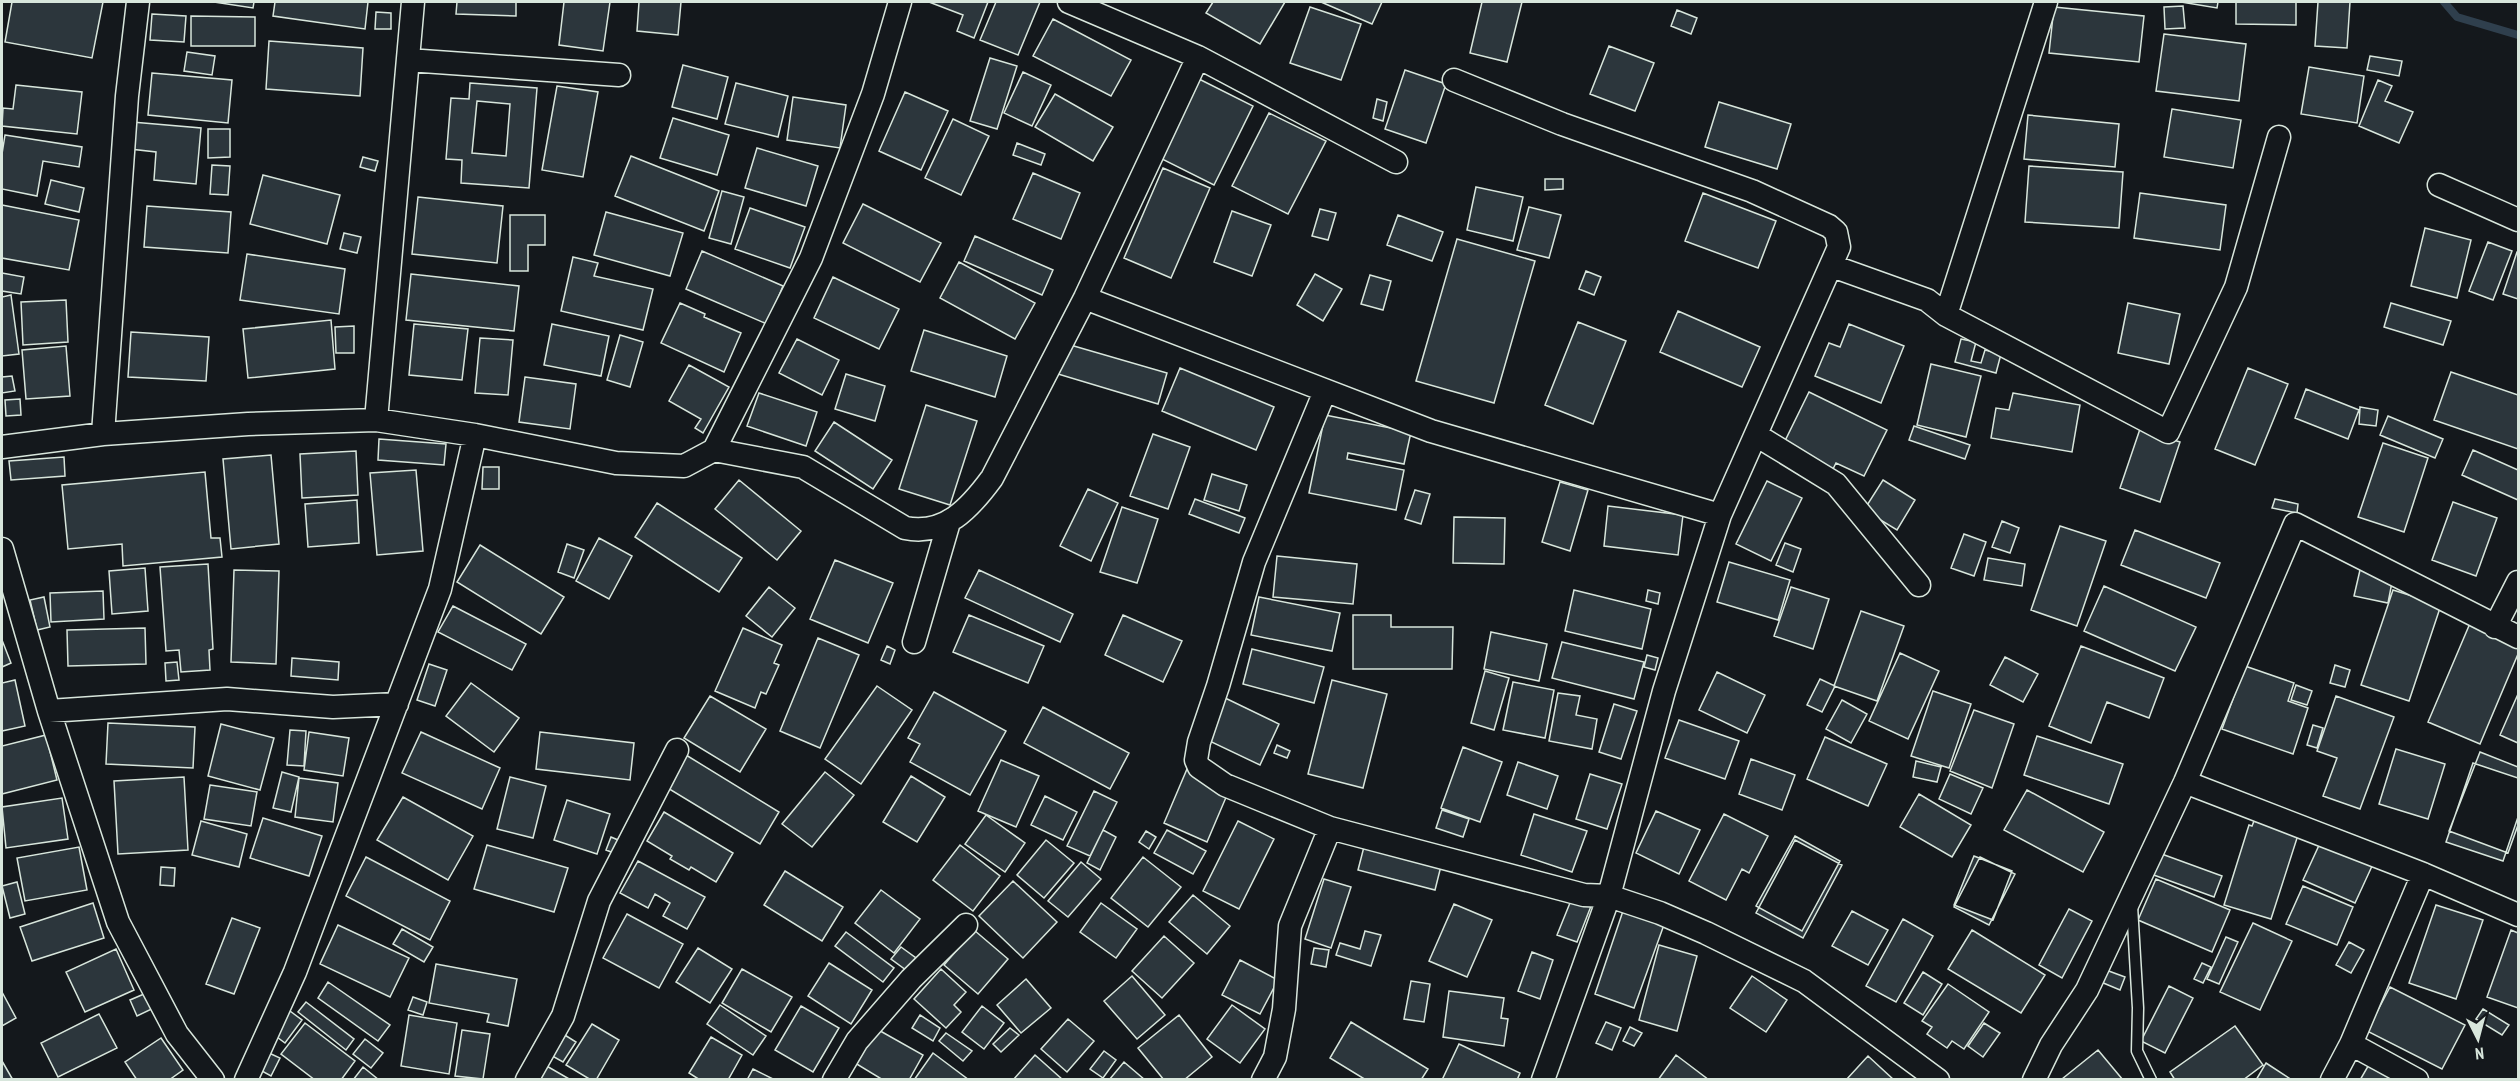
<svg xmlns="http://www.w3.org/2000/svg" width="2520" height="1081" font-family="'PT Sans Narrow',sans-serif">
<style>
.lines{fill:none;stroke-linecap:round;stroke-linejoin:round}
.stream{stroke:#2f3f4d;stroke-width:8}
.building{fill:#2c363c;stroke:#d8e6dc;stroke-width:1.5;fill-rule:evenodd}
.lane-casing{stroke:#d8e6dc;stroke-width:13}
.street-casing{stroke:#d8e6dc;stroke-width:25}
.lane{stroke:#14181c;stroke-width:10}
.street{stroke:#14181c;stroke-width:22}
</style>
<rect width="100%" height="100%" fill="#14181c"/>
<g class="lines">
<path class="stream" d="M2444 2 2457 17 2518 35"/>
</g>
<path class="building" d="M12 2H103L92 58 5 42Z
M214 2H254L253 8Z
M275 2H368L365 29 273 16Z
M457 2H516V16L456 14Z
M564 2H610L603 51 559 45Z
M639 2H681L678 35 637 31Z
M929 2H988L974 38 957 31 963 15Z
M996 2H1040L1018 55 980 40Z
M1213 2H1285L1260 44 1206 13Z
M1321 2H1382L1372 24Z
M1482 2H1522L1507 62 1470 53Z
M2181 2H2218L2217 8Z
M2236 2H2296V25L2236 24Z
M2318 2H2350L2347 48 2315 46Z
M2183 6 2185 28 2165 29 2164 7Z
M1310 7 1361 24 1341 80 1290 63Z
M2054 7 2144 16 2139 62 2049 53Z
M1677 10 1697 18 1691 34 1671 26Z
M376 12 391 13V29H375Z
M152 14 186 16 184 42 150 40Z
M191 16 255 17V46H191Z
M1053 19 1131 60 1111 96 1033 56Z
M2164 34 2246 44 2239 101 2156 91Z
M269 41 363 48 360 96 266 89Z
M1609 46 1654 63 1635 111 1590 94Z
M187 52 215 56 212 75 184 71Z
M2370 56 2402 61 2399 76 2367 70Z
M990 58 1017 66 997 129 970 121Z
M683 65 728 77 717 119 672 107Z
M2309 67 2364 76 2357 123 2301 114Z
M1405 70 1446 84 1426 143 1385 129Z
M1023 72 1051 85 1032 126 1004 113Z
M152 73 232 80 228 123 148 115Z
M1199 79 1253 106 1214 185 1160 158Z
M2378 80 2392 86 2385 101 2413 112 2399 143 2359 126Z
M470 83 537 88 529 188 461 183 462 160 446 159 451 98 469 99ZM477 101 510 104 506 156 472 153Z
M736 83 788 96 778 137 725 124Z
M16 85 82 92 77 134 2 126 3 108 13 109Z
M557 86 598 92 583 177 542 170Z
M905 92 948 111 921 170 879 151Z
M1055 94 1113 127 1093 161 1035 127Z
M793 97 846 105 840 148 787 140Z
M1377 99 1387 102 1383 121 1373 118Z
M1719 102 1791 124 1777 169 1705 147Z
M2172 109 2241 120 2233 168 2164 157Z
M1269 113 1326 141 1288 214 1232 186Z
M2028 115 2119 124 2115 167 2024 159Z
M673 118 729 135 717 175 660 158Z
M953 119 989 136 961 195 925 178Z
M132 122 201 128 196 184 154 180 156 152 130 149Z
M208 129H230V157L208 158Z
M5 135 82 147 79 167 43 161 37 196 2 189V154Z
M1017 143 1045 154 1041 165 1013 155Z
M757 148 818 166 806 206 745 188Z
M631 156 719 191 704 231 615 196Z
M363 157 378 161 375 171 360 167Z
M212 165 230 166 228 195 210 194Z
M2029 166 2123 172 2119 228 2025 222Z
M1163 168 1210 188 1171 278 1124 258Z
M1033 173 1080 193 1061 239 1013 219Z
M263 175 340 195 327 244 250 224Z
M1545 179H1563V189L1545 190Z
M51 180 84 188 79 212 45 204Z
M1476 187 1523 197 1513 241 1467 230Z
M722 191 744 197 731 244 709 238Z
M1703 193 1776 221 1758 268 1685 241Z
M2140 193 2226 205 2220 250 2134 238Z
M418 197 503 206 497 263 412 254Z
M863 204 941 243 920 282 843 243Z
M2 205 79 220 69 270 2 258Z
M147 206 231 212 228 253 144 247Z
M1529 207 1561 215 1549 258 1517 250Z
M750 208 805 227 790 268 735 249Z
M1320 209 1336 213 1328 240 1312 236Z
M1232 211 1271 225 1252 276 1214 262Z
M606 212 683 233 670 276 594 255Z
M510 215H545V245H528V271H510Z
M1398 215 1443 232 1432 261 1387 245Z
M2425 228 2471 240 2457 298 2411 286Z
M344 233 361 237 357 253 340 249Z
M975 236 1053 270 1042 295 964 261Z
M1457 239 1535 261 1494 403 1416 381Z
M2488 242 2512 251 2493 300 2469 291Z
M702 251 783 286 767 324 686 289Z
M2517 252H2518V299L2503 294Z
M247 254 345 269 339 314 240 300Z
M573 257 598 263 594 276 653 289 643 330 561 311Z
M959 262 1035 303 1015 339 940 298Z
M1586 271 1601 277 1594 295 1579 289Z
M2 273 24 277 21 294 2 291Z
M411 274 519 286 514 331 406 320Z
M1315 274 1342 289 1323 321 1297 305Z
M1370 275 1391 281 1383 310 1361 304Z
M833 277 899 309 879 349 814 318Z
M11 295 19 354 2 356V297Z
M66 300 68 342 23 345 21 302Z
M680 303 705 314 704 317 741 333 724 372 661 343Z
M2128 303 2180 314 2169 364 2118 353Z
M2391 303 2451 321 2443 345 2384 327Z
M1678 311 1760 347 1742 387 1660 352Z
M331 320 335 369 248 378 243 329Z
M1578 322 1626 341 1593 424 1545 405Z
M414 324 468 329 462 380 409 375Z
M552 324 609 336 601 376 544 365Z
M1849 324 1904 346 1881 403 1815 376 1829 343 1840 347Z
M354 326V353H336L335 327Z
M924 330 1007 356 995 397 911 371Z
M131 332 209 337 206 381 128 377Z
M620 335 643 342 630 387 607 380Z
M480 338 513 340 508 395 475 393Z
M797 339 839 360 822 395 779 373Z
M1961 339 1976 342 1971 361 1981 363 1985 350 2001 354 1996 373 1955 362Z
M1067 344 1167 373 1158 404 1058 374Z
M66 346 70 396 26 399 22 350Z
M1931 364 1981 376 1966 437 1917 425Z
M689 365 729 387 703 433 695 428 701 419 669 401Z
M1180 368 1274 407 1256 450 1162 411Z
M2248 368 2288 384 2255 465 2215 449Z
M2451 372 2518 395V449L2434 420Z
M846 374 885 386 875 421 835 409Z
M12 376 15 391 2 393V377Z
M525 377 576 384 570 429 519 422Z
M2306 389 2359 410 2348 439 2295 418Z
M1809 392 1887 430 1864 476 1836 463 1832 471 1782 447Z
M759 393 817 412 806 446 747 426Z
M2013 393 2080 405 2072 452 1991 438 1996 408 2009 410Z
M20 399 21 415 6 416 5 400Z
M926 405 977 421 950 505 899 489Z
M2360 407 2378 410 2376 426 2359 424Z
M1325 415 1411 432 1404 464 1348 453 1347 459 1404 470 1396 510 1309 493Z
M2388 416 2443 439 2435 458 2380 435Z
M834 422 892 460 873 489 815 451Z
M1914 426 1970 445 1965 459 1909 440Z
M2140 429 2180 442 2160 502 2120 488Z
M1153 434 1190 447 1168 509 1130 496Z
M379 439 446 444 444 465 378 460Z
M2383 443 2428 458 2404 532 2358 517Z
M2473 450 2518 470V500L2462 475Z
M356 451 358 495 302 498 300 454Z
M271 455 279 544 231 549 223 459Z
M64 457 65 476 11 480 9 461Z
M483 467H499V489H482Z
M416 470 423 551 377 555 370 473Z
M205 472 211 538H220L222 557 123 566 122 544 68 549 62 485Z
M1212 474 1247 485 1239 511 1204 500Z
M739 480 801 531 777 560 715 509Z
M1883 480 1915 500 1897 530 1864 510Z
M1767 481 1802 498 1771 561 1736 544Z
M1560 482 1588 490 1570 551 1542 542Z
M1088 489 1118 503 1091 561 1060 546Z
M1415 490 1430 494 1421 524 1405 519Z
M1195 499 1245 518 1239 533 1189 514Z
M2275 499 2298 504 2297 513 2272 508Z
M357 500 359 543 308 547 305 504Z
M2453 502 2497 518 2476 576 2432 560Z
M657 503 742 558 719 592 635 537Z
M1608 506 1683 515 1678 555 1604 546Z
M1122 507 1158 519 1137 583 1100 572Z
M1454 517 1505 518 1504 564 1453 563Z
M2002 521 2019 528 2010 553 1992 547Z
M2060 526 2106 541 2077 626 2031 610Z
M2135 530 2220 563 2206 598 2121 565Z
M1964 534 1986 542 1974 576 1951 568Z
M599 538 632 556 609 599 576 581Z
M1785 543 1801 549 1793 572 1776 565Z
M567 544 584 550 574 578 558 572Z
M480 545 564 597 541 634 457 582Z
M1277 556 1357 564 1353 604 1273 597Z
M1988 558 2025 564 2022 586 1984 580Z
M835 560 893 583 868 643 810 619Z
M1729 562 1790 580 1778 620 1717 602Z
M208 564 213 649 209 650 210 670 181 672 179 650 166 651 160 567Z
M145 568 148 611 112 614 109 571Z
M234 570 279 571 276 664 231 662Z
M979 570 1073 614 1060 642 965 598Z
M2360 570 2393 577 2388 603 2354 596Z
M2104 586 2196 627 2175 671 2084 631Z
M769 587 795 608 772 637 746 616Z
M1791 587 1829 599 1813 649 1774 636Z
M1574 590 1651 609 1642 649 1565 631Z
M1648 590 1660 593 1658 604 1646 601Z
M2393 590 2441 605 2409 701 2361 685Z
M103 591 104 619 51 622 50 593Z
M44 597 50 627 37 630 30 600Z
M1259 597 1340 613 1332 651 1251 635Z
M453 606 526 644 512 670 438 632Z
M1861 611 1904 626 1877 701 1834 686Z
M969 615 1044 646 1028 683 953 652Z
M1123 615 1182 641 1163 682 1105 655Z
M1353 615H1391V627H1453L1452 669H1353Z
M2471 621 2518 641V654L2480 744 2428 722Z
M145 628 146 664 68 666 67 630Z
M743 628 782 645 774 663 779 665 766 694 761 692 755 708 715 691Z
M1491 632 1547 644 1539 681 1484 669Z
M818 638 859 655 820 748 780 731Z
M2 640 11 663 2 667Z
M1562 642 1644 662 1634 699 1552 678Z
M887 646 895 650 890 664 881 660Z
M2081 646 2164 678 2149 718 2107 702 2091 743 2049 726Z
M1252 649 1324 667 1314 703 1243 684Z
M1900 653 1939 671 1908 739 1869 721Z
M1647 655 1658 658 1655 670 1644 667Z
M2005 657 2038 674 2023 702 1990 685Z
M292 658 339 662 338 680 291 676Z
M177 662 179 680 166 681 165 663Z
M429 664 447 670 435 706 417 700Z
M2335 665 2350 670 2345 687 2330 683Z
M2245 666 2294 683 2288 701 2308 708 2293 754 2222 729Z
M1485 671 1509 678 1494 730 1471 723Z
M1717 672 1765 695 1747 733 1699 710Z
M1820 679 1835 686 1822 712 1807 705Z
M15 680 25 726 2 731V683Z
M1332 680 1387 694 1363 788 1308 774Z
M1513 682 1554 690 1545 738 1503 730Z
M471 683 519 718 494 752 446 716Z
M2296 685 2312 691 2307 705 2291 700Z
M877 686 912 710 861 784 825 759Z
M1933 691 1971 704 1949 768 1911 756Z
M934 692 1006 731 970 795 910 762 920 744 908 738Z
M1558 693 1580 696 1576 715 1597 719 1592 749 1549 741Z
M2518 694V743L2500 735Z
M710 696 766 729 740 772 684 738Z
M1221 696 1279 724 1260 765 1201 737Z
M2336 696 2394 717 2360 809 2323 796 2337 758 2317 751Z
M1842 700 1867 714 1851 743 1826 729Z
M1614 704 1637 711 1621 759 1599 752Z
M1043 707 1129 753 1110 789 1024 743Z
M1974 710 2014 724 1992 788 1950 771Z
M1679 720 1739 741 1725 779 1665 758Z
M108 723 195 727 193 768 106 764Z
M221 724 274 738 260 790 208 776Z
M2313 725 2323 728 2317 748 2307 745Z
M290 730 306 731 304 766 287 765Z
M309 732 349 738 343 776 304 770Z
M421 732 500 768 482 809 402 773Z
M540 732 634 743 630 780 536 769Z
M46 735 57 780 2 794V746Z
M2037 736 2123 764 2109 804 2024 775Z
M1825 737 1887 764 1868 806 1807 779Z
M1277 745 1290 751 1287 758 1274 753Z
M1463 747 1502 762 1480 822 1441 808Z
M2396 749 2445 764 2428 819 2379 804Z
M2480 752 2518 767V825L2508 853 2449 831Z
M686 755 779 812 760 844 666 787Z
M1751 759 1795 775 1782 810 1739 794Z
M1001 760 1039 776 1016 827 978 811Z
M1916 761 1941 767 1937 782 1913 777Z
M1518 762 1558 776 1547 809 1507 795Z
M2473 763 2518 778V817L2503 861 2446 842Z
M1187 769 1230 788 1207 842 1164 823Z
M282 772 299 777 291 812 273 808Z
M825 772 854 795 812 847 782 824Z
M1590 774 1622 784 1607 829 1576 819Z
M1950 774 1983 788 1971 814 1939 799Z
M911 776 945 797 917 842 883 822Z
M184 777 188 850 118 854 114 781Z
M510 777 546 786 533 838 497 829Z
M299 778 338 783 333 822 295 817Z
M210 785 257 792 251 826 204 819Z
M2027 790 2104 832 2083 872 2004 830Z
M1094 791 1117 802 1090 856 1067 846Z
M1919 794 1971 825 1952 857 1900 827Z
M1045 796 1077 812 1063 840 1031 825Z
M403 797 473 836 448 880 377 840Z
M62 798 68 839 6 848 2 807Z
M567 800 610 814 597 854 554 840Z
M1442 810 1469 819 1463 837 1436 828Z
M1656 811 1700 830 1679 874 1636 853Z
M664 812 733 853 716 882 691 867 689 870 670 859 672 856 647 841Z
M1534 814 1587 831 1572 872 1521 855Z
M1724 814 1768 836 1749 873 1742 869 1726 900 1689 881Z
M986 815 1025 843 1005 872 965 844Z
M263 818 322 836 309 876 250 858Z
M201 821 247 834 239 867 192 855Z
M1238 821 1274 839 1239 909 1203 891Z
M2254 821 2298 835 2271 919 2224 905 2249 825 2252 826Z
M1103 830 1116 837 1100 870 1087 863Z
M1167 830 1206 851 1193 874 1154 853Z
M1146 831 1156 837 1149 849 1139 842Z
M1795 836 1840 861 1802 931 1756 906Z
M611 837 625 843 619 855 606 850Z
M1366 839 1443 858 1435 890 1358 870Z
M1046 840 1074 863 1044 898 1017 875Z
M1795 840 1842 865 1803 938 1756 913Z
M2321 841 2373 864 2355 903 2303 880Z
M487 845 568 868 554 912 474 889Z
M960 845 1000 876 973 911 933 880Z
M79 847 87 890 25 901 17 858Z
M2159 853 2222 876 2214 897 2151 874Z
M1974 856 2012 871 1993 920 1954 905Z
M366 857 450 901 430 940 346 896Z
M1143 857 1181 887 1148 927 1111 898Z
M1980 857 2015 874 1989 925 1954 907Z
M638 861 705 897 687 929 663 916 670 903 655 894 648 908 620 893Z
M1081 862 1101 879 1068 917 1048 901Z
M161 867 175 868 174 886 160 885Z
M785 871 843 907 822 941 764 905Z
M1324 879 1351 887 1331 948 1305 939Z
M2156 879 2230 910 2212 952 2138 920Z
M1013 881 1057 922 1023 958 979 916Z
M17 882 25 914 10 918 2 886Z
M2303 886 2353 907 2337 945 2286 924Z
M881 890 920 919 894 953 855 923Z
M1574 893 1593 901 1577 942 1557 935Z
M1193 895 1230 926 1207 954 1169 922Z
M93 903 104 938 32 961 20 927Z
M1101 903 1137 929 1116 958 1080 932Z
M1454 904 1492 920 1467 977 1429 961Z
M2436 905 2483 920 2456 999 2409 983Z
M1624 908 1665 922 1634 1008 1595 994Z
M2069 909 2092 921 2062 978 2039 965Z
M1852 911 1888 930 1868 965 1832 946Z
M627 914 683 944 659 988 603 958Z
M232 918 260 928 234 994 206 984Z
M1903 919 1933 936 1896 1002 1866 986Z
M2253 923 2292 941 2260 1010 2220 992Z
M338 925 409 958 390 997 320 964Z
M402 929 433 947 424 962 393 944Z
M974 930 1008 959 978 994 944 965Z
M1972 930 2045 975 2021 1013 1948 969Z
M2511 930 2518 933V1008L2487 997Z
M1365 931 1381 935 1371 966 1336 955 1340 943 1360 949Z
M846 932 894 968 883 982 835 946Z
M1164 936 1194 963 1162 998 1132 971Z
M2226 937 2238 942 2219 984 2207 979Z
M2349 942 2364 950 2351 973 2336 965Z
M1659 945 1697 956 1677 1031 1639 1020Z
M901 947 916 958 906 970 891 959Z
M698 948 732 969 710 1003 676 982Z
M1314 948 1329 950 1326 967 1311 964Z
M116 949 134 990 85 1012 66 972Z
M1532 952 1553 960 1540 999 1518 991Z
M1240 960 1278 980 1260 1014 1222 995Z
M829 963 872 990 851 1024 808 996Z
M2202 963 2211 967 2203 983 2194 979Z
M436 964 517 979 508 1026 487 1022 489 1014 429 1003Z
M742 969 792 997 771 1032 722 1003Z
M941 969 966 992 954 1005 961 1012 946 1028 914 999Z
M2106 970 2125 977 2120 990 2101 982Z
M1923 972 1942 984 1923 1015 1904 1003Z
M1132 976 1165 1015 1137 1039 1104 1001Z
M1752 976 1787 1000 1766 1032 1730 1008Z
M1026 979 1051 1008 1021 1033 997 1005Z
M1411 981 1430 984 1424 1022 1404 1019Z
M328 982 390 1025 378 1041 318 998Z
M1948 984 1989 1012 1964 1049 1952 1041 1947 1048 1927 1034 1932 1027 1922 1021Z
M2169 986 2193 998 2165 1053 2141 1041Z
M2390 987 2465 1025 2442 1069 2367 1031Z
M151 991 158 1006 137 1016 130 1000Z
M1449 991 1504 998 1501 1018 1508 1019 1504 1046 1443 1037Z
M2 992 16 1018 2 1026Z
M413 997 427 1002 423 1015 408 1010Z
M306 1002 354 1039 346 1050 298 1012Z
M720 1005 766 1036 753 1055 707 1024Z
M1232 1005 1265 1029 1240 1063 1207 1039Z
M801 1006 839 1028 813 1072 775 1050Z
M982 1006 1004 1023 984 1049 962 1032Z
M2483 1009 2509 1025 2502 1035 2476 1019Z
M290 1011 302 1020 285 1043 273 1034Z
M99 1014 117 1048 58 1077 41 1043Z
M409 1015 457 1023 449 1074 401 1066Z
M920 1015 940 1028 933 1041 912 1028Z
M1179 1015 1212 1057 1184 1080H1164L1138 1048Z
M1068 1019 1094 1041 1067 1072 1041 1049Z
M1351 1022 1428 1069 1421 1080H1366L1330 1058Z
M1606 1022 1621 1028 1612 1050 1596 1043Z
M305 1023 355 1061 341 1080H315L281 1054Z
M1984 1023 2000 1033 1983 1057 1968 1046Z
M592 1024 619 1040 596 1080H591L566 1065Z
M2235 1026 2263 1065 2243 1080H2175L2170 1072Z
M1630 1027 1642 1033 1634 1046 1623 1041Z
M875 1028 923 1055 909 1080H883L855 1063Z
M1010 1028 1019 1035 1001 1052 993 1044Z
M462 1030 490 1034 483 1079 455 1076Z
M560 1032 576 1042 563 1062 547 1053Z
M946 1033 972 1051 963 1061 939 1041Z
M711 1037 742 1055 728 1080H700L689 1073Z
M161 1038 183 1070 169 1080H137L125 1062Z
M365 1039 383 1053 371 1068 353 1054Z
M1459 1044 1520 1073 1517 1080H1442Z
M2098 1050 2123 1080 2062 1079Z
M1104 1051 1116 1060 1103 1078 1090 1069Z
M269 1053 280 1058 271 1076 260 1070Z
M933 1053 969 1080H914Z
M1035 1055 1063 1080H1013Z
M1676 1055 1709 1080H1658Z
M1868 1056 1894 1080H1846Z
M2 1061 13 1080H2Z
M538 1061 571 1080H528Z
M2371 1061 2400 1080H2360Z
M1124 1062 1145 1080H1109Z
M2266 1063 2292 1080H2256Z
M363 1067 379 1080H353Z
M753 1069 775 1080H747Z"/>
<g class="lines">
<g class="lane-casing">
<path id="lane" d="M2132 906 2138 1008 2137 1051 2151 1080"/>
</g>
<g class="street-casing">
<path id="street" d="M1069 2 1198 57 1396 162
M408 60 619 75
M1454 80 1562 124 1752 191 1829 226 1836 232 1839 247 1720 515 1664 691 1609 896 1543 1080
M2439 185 2518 220
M1832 266 1927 300 1946 315 2168 432 2236 287 2279 137
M1085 298 1431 431 1720 515
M1946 315 2046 2
M1325 391 1254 562 1218 686 1199 742 1196 760 1199 767 1225 785 1330 828 1584 895 1609 896 1660 913 1706 933 1804 981 1938 1080
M376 420 413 2
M103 434 127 96 138 2
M1756 435 1836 484 1919 585
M2 447 103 434 248 424 376 420 475 435 616 463 684 466 714 450 803 467 905 528C945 536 970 508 992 478L1085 298 1198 57
M714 450 811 258 873 94 900 2
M2 549 49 711 118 922 177 1034 213 1080
M2495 627 2518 582
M914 642 949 522
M49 711 227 699 333 707 397 704
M2185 782 2423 874 2518 915
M2351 1044 2417 1080
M246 1080 295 972 440 589 475 435
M527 1080 563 1016 599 901 677 750
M834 1080 857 1041 911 979 966 925
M1263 1080 1275 1057 1284 1009 1290 926 1330 828
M2034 1080 2051 1045 2087 990 2185 782 2295 524 2518 637
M2332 1080 2351 1044 2423 874"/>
</g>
<use href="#lane" class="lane"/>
<use href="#street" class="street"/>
</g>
<rect width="2520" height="1081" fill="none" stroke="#d8e6dc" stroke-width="6"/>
<g transform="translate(2478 1039) rotate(174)" stroke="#14181c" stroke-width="4.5" paint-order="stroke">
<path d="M0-4.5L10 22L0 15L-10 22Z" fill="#d8e6dc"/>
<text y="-9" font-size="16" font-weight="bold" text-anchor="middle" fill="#d8e6dc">N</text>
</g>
</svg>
